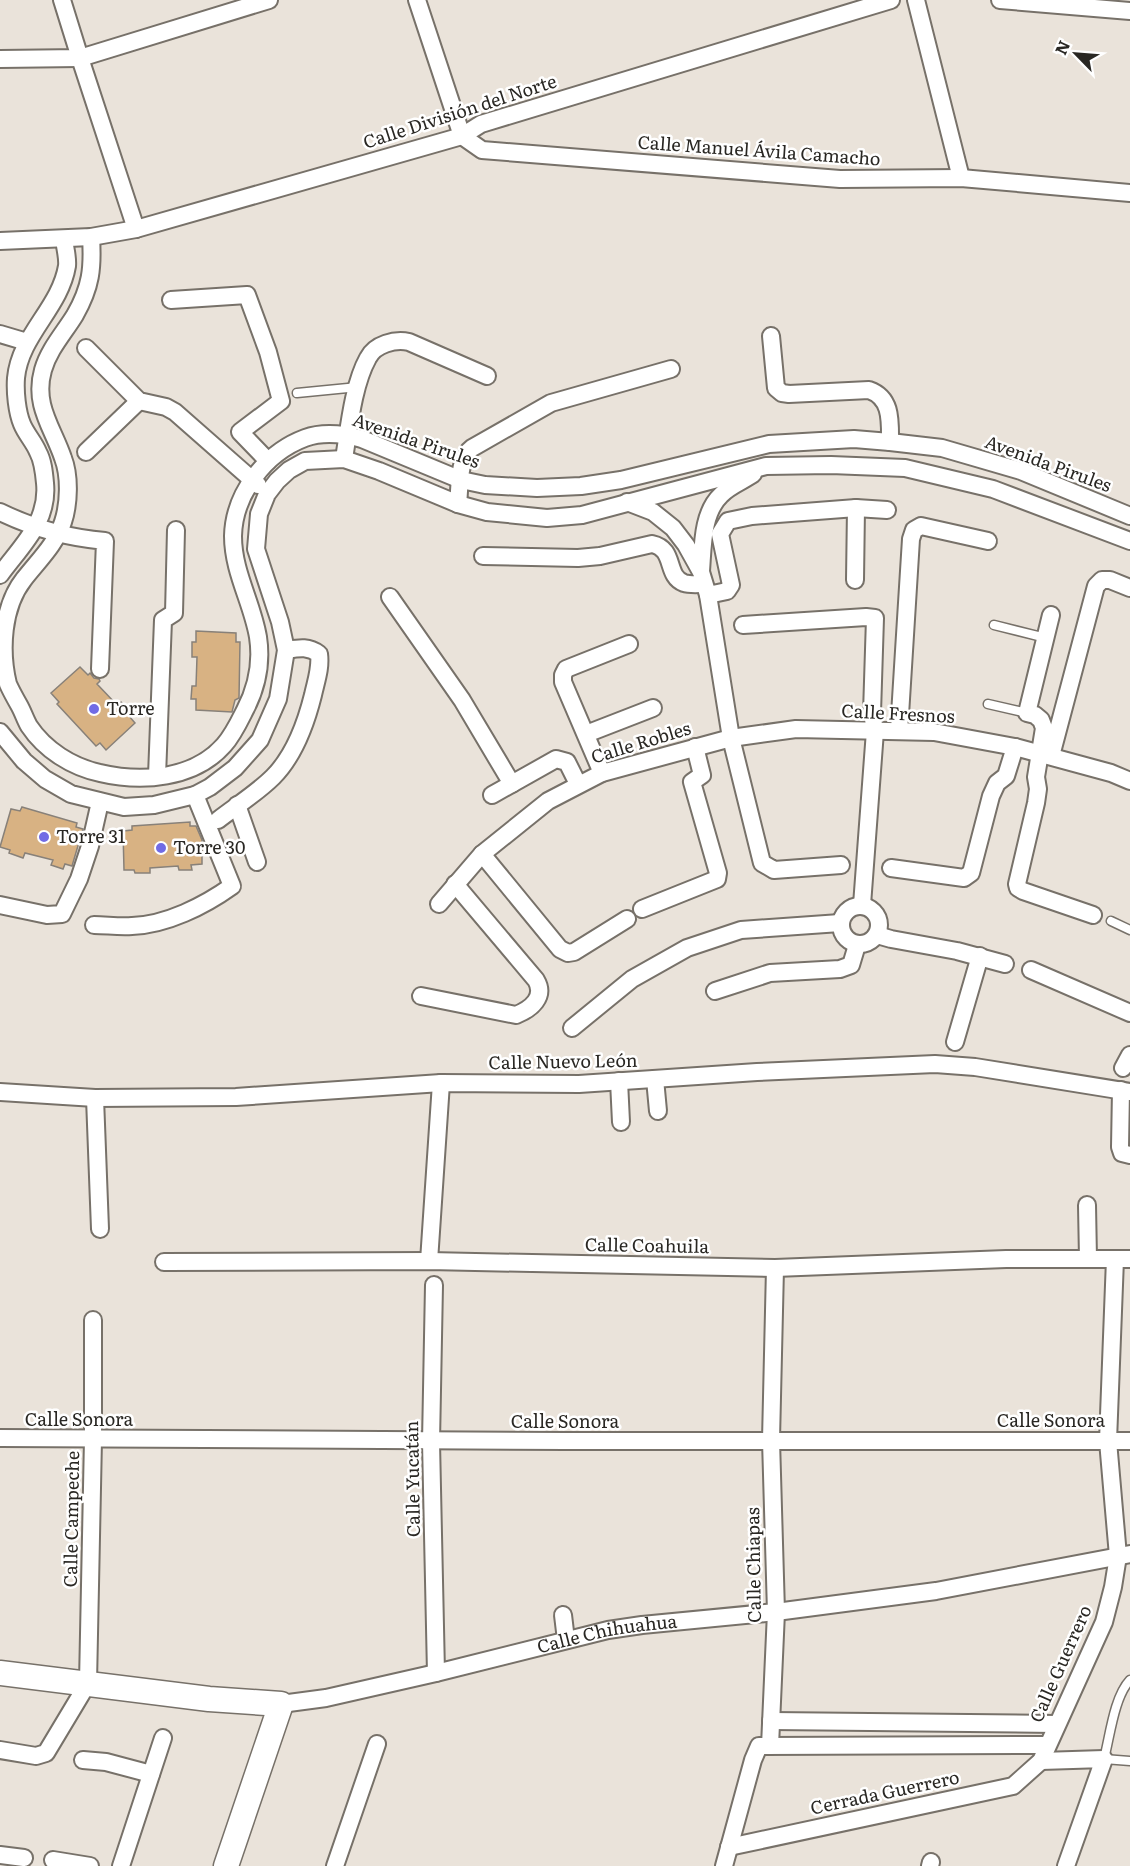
<svg xmlns="http://www.w3.org/2000/svg" width="1130" height="1866" font-family="Literata,serif">
<style>
.building{fill:#d8b283;stroke:#888179;stroke-width:1.5}
.lines{fill:none;stroke-linecap:round;stroke-linejoin:round}
.lane-casing{stroke:#777169;stroke-width:11}
.street-casing{stroke:#777169;stroke-width:20}
.secondary-casing{stroke:#777169;stroke-width:27}
.lane{stroke:#fff;stroke-width:8}
.street{stroke:#fff;stroke-width:16}
.secondary{stroke:#fff;stroke-width:24}
.poi-dot{fill:#716be5;stroke:#fff;stroke-width:2}
.labels{text-anchor:middle;stroke-width:5;stroke-linejoin:round;paint-order:stroke}
.street-label{font-size:18px;fill:#292723;stroke:#fff}
.poi-label{font-size:18px;fill:#292723;stroke:#fff;text-anchor:start}
</style>
<rect width="100%" height="100%" fill="#eae3da"/>
<path class="building" d="M196 631 236 633V642H240L239 698 235 700 232 712 196 710V699H191L192 686H196L197 657H192V642H196Z
M80 667 88 675 90 673 94 678 99 679 100 681 97 684 117 705 121 702 131 713 128 715 135 723 106 750 100 743 96 746 57 704 59 702 51 693Z
M22 807 77 823 76 827 83 829 72 866 65 864 63 869 51 865 53 860 25 853 23 858 9 853 10 850 0 847 11 809 20 811Z
M190 822V826H196L202 840V864L191 865 192 870H179L178 866 150 868V873H135L134 870H124L123 831 132 830V826Z"/>
<g class="lines">
<g class="lane-casing">
<path id="lane" d="M297 393 358 387
M994 625 1046 638
M988 704 1027 713
M1111 921 1130 930
M1130 1680C1114 1697 1110 1736 1104 1759L1130 1761"/>
</g>
<g class="street-casing">
<g id="street">
<path d="M62 0 80 58 136 229"/>
<path d="M417 0 462 136 482 150 840 179 961 178 1130 193"/>
<path d="M916 0 961 178"/>
<path d="M1000 0 1130 11"/>
<path d="M0 59 80 58 269 0"/>
<path d="M91 237C93 268 91 287 75 315 64 333 49 349 43 370 33 405 53 428 63 458 70 476 69 504 63 522 56 544 38 561 24 579 2 607 0 651 8 684 11 691 15 698 19 705 23 712 25 719 29 726 45 750 72 767 100 773 142 783 194 779 224 745 233 735 239 722 245 710 257 687 262 663 258 637 252 602 233 572 233 536 234 494 265 453 305 438 322 432 344 434 362 439L461 480 485 485 537 488 581 486 621 480 769 444 854 439 890 442 942 448 1021 471 1130 516"/>
<path d="M0 241 91 237 136 229 462 136 481 124 891 0"/>
<path d="M171 300 247 295 268 352 281 401 240 432 268 461"/>
<path d="M0 334 27 342"/>
<path d="M771 336 776 388 782 393 789 394 869 390C892 398 890 421 890 442"/>
<path d="M86 348 139 401 166 407 175 412 258 485"/>
<path d="M86 452 139 401"/>
<path d="M344 459C349 428 353 385 368 358 375 344 395 339 409 342L487 376"/>
<path d="M627 502 653 512 673 528 686 545 701 572 708 595 731 738 762 863 774 870 841 865"/>
<path d="M458 504C460 488 458 458 472 448L551 403 671 369"/>
<path d="M0 512C33 528 69 538 105 541L100 669"/>
<path d="M483 556 578 558 600 556 652 544C676 549 665 576 684 583 690 585 698 584 704 584"/>
<path d="M701 571C703 546 702 513 721 495 729 486 743 481 753 474"/>
<path d="M0 575C21 546 49 522 45 483 44 472 43 461 38 452 34 442 26 434 22 424 17 412 15 392 16 378 20 335 60 308 67 266 68 258 65 248 64 239"/>
<path d="M855 580 856 508"/>
<path d="M708 595 727 591 731 585 720 534 728 521 752 516 856 508 887 510"/>
<path d="M390 597 462 700 512 784"/>
<path d="M1051 615 1027 713 1035 715 1041 720 1044 728 1036 777 1038 789 1036 803 1017 884 1018 888 1023 891 1093 915"/>
<path d="M743 625 866 617 875 618 872 713 875 731 862 905"/>
<path d="M899 731 911 539 914 530 921 526 988 541"/>
<path d="M0 732 24 761 45 779 71 794 124 807 154 805 195 795 210 787 235 768 260 740 278 699 286 650 280 622 256 549 259 514 267 494 277 481 289 470 305 461 344 459 379 471 458 504 487 512 547 518 582 515 766 466 831 465 905 468 993 489 1130 541"/>
<path d="M586 734 653 708"/>
<path d="M1051 756 1096 586 1102 580H1110L1130 588"/>
<path d="M602 773 563 682V675L566 669 629 644"/>
<path d="M157 776 163 620 174 613 176 530"/>
<path d="M492 795 556 759 567 762 578 784"/>
<path d="M237 805 257 862"/>
<path d="M218 820C236 806 257 793 273 777 294 756 306 723 313 695 316 681 321 668 319 654 308 646 299 648 286 650"/>
<path d="M482 854 560 949 568 953 574 952 627 919"/>
<path d="M891 868 964 878 971 873 991 796 997 783 1006 776 1015 747"/>
<path d="M439 904 482 854 548 801 602 773 731 738 796 729 934 732 1015 747 1111 773 1130 781"/>
<path d="M0 905 47 915 62 914 79 879 90 846 100 802"/>
<circle cx="860" cy="925" r="19"/>
<path d="M642 909 717 879 718 873 692 782 702 775 695 747"/>
<path d="M94 925C106 925 119 927 132 926 166 925 204 906 232 886L195 795"/>
<path d="M877 935 891 939 957 951 1005 964"/>
<path d="M1031 970 1130 1013"/>
<path d="M715 991 770 973 840 969 851 965 857 945"/>
<path d="M421 996 516 1015C531 1009 546 997 536 980L455 884"/>
<path d="M572 1028 632 979 687 948 741 930 840 923"/>
<path d="M955 1042 980 956"/>
<path d="M1123 1068 1130 1055"/>
<path d="M655 1079 658 1111"/>
<path d="M619 1081 621 1122"/>
<path d="M1121 1090 1120 1147 1122 1153 1130 1155"/>
<path d="M0 1092 95 1098 236 1097 441 1083 579 1084 757 1072 935 1064 975 1067 1130 1092"/>
<path d="M95 1098 100 1229"/>
<path d="M1087 1205 1088 1259"/>
<path d="M429 1261 441 1083"/>
<path d="M164 1262 429 1261 775 1268 1006 1259H1130"/>
<path d="M434 1285 431 1442 436 1673"/>
<path d="M0 1438C377 1442 753 1441 1130 1441"/>
<path d="M563 1615 566 1640"/>
<path id="s1" d="M281 1704 326 1698 436 1673 608 1630 642 1625 776 1612 936 1591 1130 1554"/>
<path d="M771 1721 1056 1724"/>
<path d="M770 1746 776 1612 771 1440 775 1268"/>
<path d="M0 1750 36 1756 46 1753 88 1683 93 1439V1320"/>
<path d="M83 1760 106 1762 151 1774"/>
<path d="M1041 1761 1104 1759 1066 1866"/>
<path d="M729 1847 1013 1786 1041 1761 1104 1622 1113 1587 1118 1556 1108 1441 1115 1259"/>
<path d="M0 1855 24 1858"/>
<path d="M53 1860 90 1866"/>
<path d="M121 1866 163 1738"/>
<path d="M335 1866 377 1744"/>
<path d="M724 1866 753 1760 759 1746 1047 1745"/>
<path d="M930 1866 931 1862"/>
</g>
</g>
<g class="secondary-casing">
<path id="secondary" d="M0 1673 209 1699 281 1704 226 1866"/>
</g>
<use href="#lane" class="lane"/>
<use href="#street" class="street"/>
<use href="#secondary" class="secondary"/>
</g>
<g class="poi-dot">
<circle cx="94" cy="709" r="6"/>
<circle cx="44" cy="837" r="6"/>
<circle cx="161" cy="848" r="6"/>
</g>
<g class="labels">
<g class="street-label">
<text transform="translate(460 112) rotate(-18)" y="6">Calle División del Norte</text>
<text transform="translate(759 151) rotate(4)" y="6">Calle Manuel Ávila Camacho</text>
<text transform="translate(416 441) rotate(19)" y="6">Avenida Pirules</text>
<text transform="translate(1048 464) rotate(20)" y="6">Avenida Pirules</text>
<text transform="translate(898 714) rotate(3)" y="6">Calle Fresnos</text>
<text transform="translate(641 743) rotate(-17)" y="6">Calle Robles</text>
<text transform="translate(563 1062) rotate(-1)" y="6">Calle Nuevo León</text>
<text transform="translate(647 1246) rotate(1)" y="6">Calle Coahuila</text>
<text x="79" y="1426">Calle Sonora</text>
<text x="1051" y="1427">Calle Sonora</text>
<text x="565" y="1428">Calle Sonora</text>
<text transform="translate(413 1479) rotate(-91)" y="6">Calle Yucatán</text>
<text transform="translate(72 1519) rotate(-89)" y="6">Calle Campeche</text>
<text transform="translate(754 1565) rotate(-91)" y="6">Calle Chiapas</text>
<text dy="6" stroke="none"><textPath href="#s1" startOffset="334">Calle Chihuahua</textPath></text>
<text transform="translate(1061 1664) rotate(-66)" y="6">Calle Guerrero</text>
<text transform="translate(885 1793) rotate(-12)" y="6">Cerrada Guerrero</text>
</g>
<g class="poi-label">
<text x="106" y="715">Torre</text>
<text x="56" y="843">Torre 31</text>
<text x="173" y="854">Torre 30</text>
</g>
</g>
<g transform="translate(1076 54) rotate(295)" stroke="#ffffff" stroke-width="4.5" paint-order="stroke">
<path d="M0-4.5L10 22L0 15L-10 22Z" fill="#292723"/>
<text y="-9" font-size="16" font-weight="bold" text-anchor="middle" fill="#292723">N</text>
</g>
</svg>
